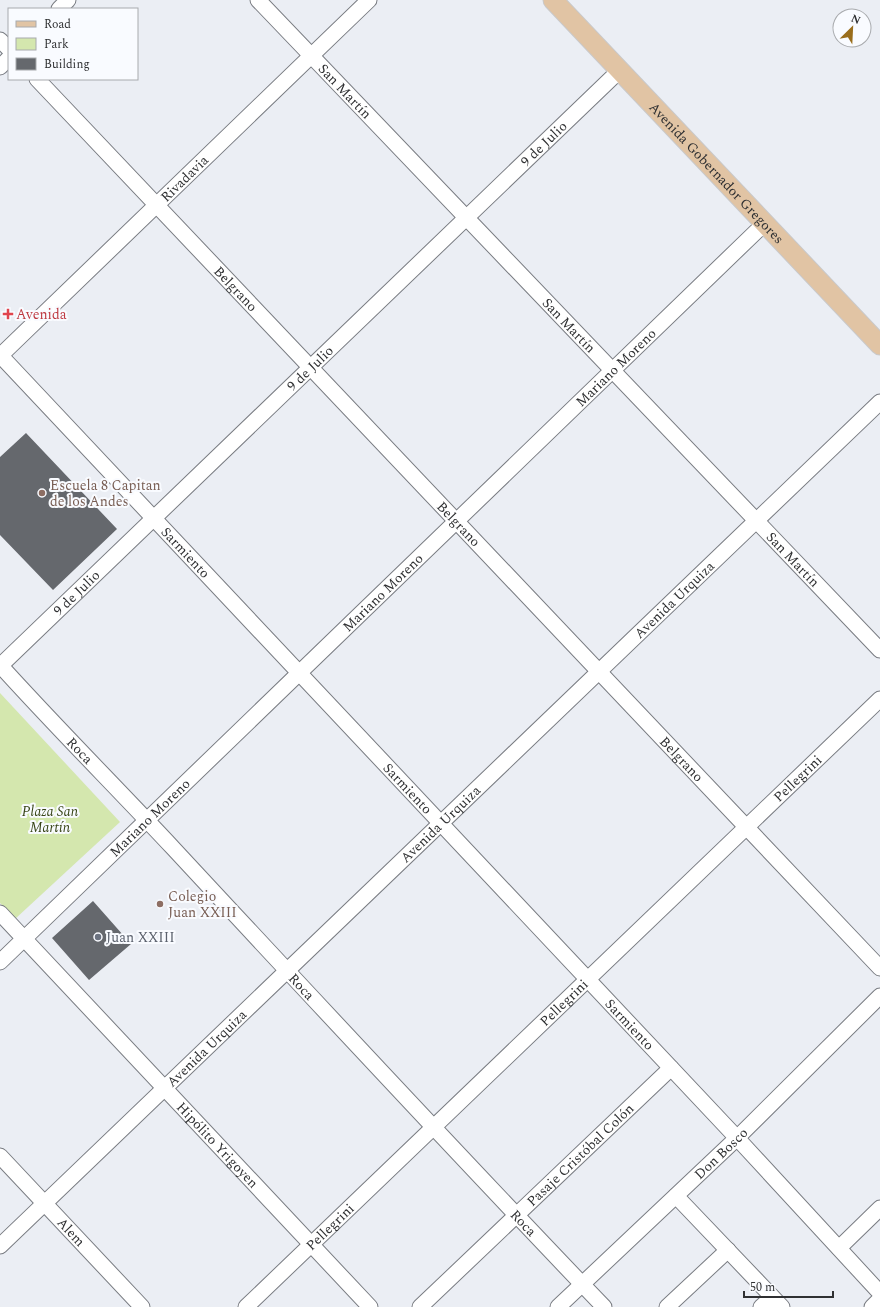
<svg xmlns="http://www.w3.org/2000/svg" width="880" height="1307" font-family="Spectral,serif">
<style>
.green{fill:#d4e7ae}
.building{fill:#65686d}
.lines{fill:none;stroke-linecap:round;stroke-linejoin:round}
.minor-casing{stroke:#797c82;stroke-width:17}
.major-casing{stroke:#c9c9ca;stroke-width:21}
.minor{stroke:#fff;stroke-width:15}
.major{stroke:#e1c4a4;stroke-width:19}
.health-dot{fill:#e0444e;stroke:#f9fbff;stroke-width:1.5}
.education-dot{fill:#8d6e63;stroke:#f9fbff;stroke-width:1.5}
.worship-dot{fill:#6b7280;stroke:#f9fbff;stroke-width:1.5}
.labels{text-anchor:middle;stroke-width:4;stroke-linejoin:round;paint-order:stroke}
.street-label{font-size:14px;fill:#2f3032;stroke:#f9fbff}
.health-label{font-size:14px;fill:#be3a42;stroke:#f9fbff;text-anchor:start}
.education-label{font-size:14px;fill:#785e54;stroke:#f9fbff;text-anchor:start}
.park-label{font-size:14px;font-style:italic;fill:#384517;stroke:#f9fbff}
.worship-label{font-size:14px;fill:#5b616d;stroke:#f9fbff;text-anchor:start}
</style>
<rect width="100%" height="100%" fill="#ebeef4"/>
<path class="green" d="M0 693 120 822 15 919 0 903Z"/>
<path class="building" d="M26 433 117 529 53 590 0 535V457Z
M93 901 131 944 89 980 52 938Z"/>
<g class="lines">
<g class="minor-casing">
<g id="minor">
<path id="s1" d="M258 0 880 650"/>
<path d="M59 9 68 0"/>
<path d="M0 40 9 49"/>
<path d="M0 67 9 58"/>
<path id="s2" d="M37 79 880 968"/>
<path id="s3" d="M0 355 737 1138 880 1293"/>
<path id="s4" d="M0 356 369 0"/>
<path id="s5" d="M0 665C56 727 116 787 173 848 316 1002 459 1156 604 1307"/>
<path id="s6" d="M0 666 620 70"/>
<path id="s7" d="M0 913 370 1307"/>
<path id="s8" d="M0 962 765 223"/>
<path id="s9" d="M0 1156 142 1307"/>
<path d="M676 1196 782 1307"/>
<path id="s10" d="M0 1246 880 402"/>
<path d="M839 1248 880 1208"/>
<path id="s11" d="M246 1307 880 699"/>
<path id="s12" d="M420 1307 671 1068"/>
<path id="s13" d="M558 1307 737 1138 880 996"/>
<path d="M667 1307 728 1250"/>
<path d="M761 1307 772 1297"/>
<path d="M872 1307 880 1299"/>
</g>
</g>
<g class="major-casing">
<g id="major">
<path id="s14" d="M553 0 880 345"/>
</g>
</g>
<use href="#minor" class="minor"/>
<use href="#major" class="major"/>
</g>
<path class="health-dot" d="M6 308h4v4h4v4h-4v4h-4v-4h-4v-4h4z"/>
<g class="education-dot">
<circle cx="42" cy="493" r="4"/>
<circle cx="160" cy="904" r="4"/>
</g>
<circle class="worship-dot" cx="98" cy="937" r="4"/>
<g class="labels">
<g class="street-label">
<text dy="5" stroke="none"><textPath href="#s1" startOffset="126">San Martín</textPath></text>
<text dy="5" stroke="none"><textPath href="#s6" startOffset="754">9 de Julio</textPath></text>
<text dy="5" stroke="none"><textPath href="#s14" startOffset="238">Avenida Gobernador Gregores</textPath></text>
<text dy="5" stroke="none"><textPath href="#s4" startOffset="256">Rivadavia</textPath></text>
<text dy="5" stroke="none"><textPath href="#s2" startOffset="289">Belgrano</textPath></text>
<text dy="5" stroke="none"><textPath href="#s1" startOffset="450">San Martín</textPath></text>
<text dy="5" stroke="none"><textPath href="#s6" startOffset="430">9 de Julio</textPath></text>
<text dy="5" stroke="none"><textPath href="#s8" startOffset="856">Mariano Moreno</textPath></text>
<text dy="5" stroke="none"><textPath href="#s2" startOffset="613">Belgrano</textPath></text>
<text dy="5" stroke="none"><textPath href="#s3" startOffset="271">Sarmiento</textPath></text>
<text dy="5" stroke="none"><textPath href="#s1" startOffset="774">San Martín</textPath></text>
<text dy="5" stroke="none"><textPath href="#s6" startOffset="106">9 de Julio</textPath></text>
<text dy="5" stroke="none"><textPath href="#s8" startOffset="532">Mariano Moreno</textPath></text>
<text dy="5" stroke="none"><textPath href="#s10" startOffset="934">Avenida Urquiza</textPath></text>
<text dy="5" stroke="none"><textPath href="#s5" startOffset="117">Roca</textPath></text>
<text dy="5" stroke="none"><textPath href="#s2" startOffset="937">Belgrano</textPath></text>
<text dy="5" stroke="none"><textPath href="#s11" startOffset="764">Pellegrini</textPath></text>
<text dy="5" stroke="none"><textPath href="#s3" startOffset="595">Sarmiento</textPath></text>
<text dy="5" stroke="none"><textPath href="#s8" startOffset="208">Mariano Moreno</textPath></text>
<text dy="5" stroke="none"><textPath href="#s10" startOffset="610">Avenida Urquiza</textPath></text>
<text dy="5" stroke="none"><textPath href="#s5" startOffset="441">Roca</textPath></text>
<text dy="5" stroke="none"><textPath href="#s11" startOffset="440">Pellegrini</textPath></text>
<text dy="5" stroke="none"><textPath href="#s3" startOffset="919">Sarmiento</textPath></text>
<text dy="5" stroke="none"><textPath href="#s10" startOffset="286">Avenida Urquiza</textPath></text>
<text dy="5" stroke="none"><textPath href="#s7" startOffset="318">Hipólito Yrigoyen</textPath></text>
<text dy="5" stroke="none"><textPath href="#s13" startOffset="224">Don Bosco</textPath></text>
<text dy="5" stroke="none"><textPath href="#s12" startOffset="221">Pasaje Cristóbal Colón</textPath></text>
<text dy="5" stroke="none"><textPath href="#s5" startOffset="765">Roca</textPath></text>
<text dy="5" stroke="none"><textPath href="#s11" startOffset="116">Pellegrini</textPath></text>
<text dy="5" stroke="none"><textPath href="#s9" startOffset="104">Alem</textPath></text>
</g>
<g class="health-label">
<text x="16" y="319">Avenida</text>
</g>
<g class="education-label">
<text x="50" y="490">Escuela 8 Capitan<tspan x="50" dy="16">de los Andes</tspan></text>
<text x="168" y="901">Colegio<tspan x="168" dy="16">Juan XXIII</tspan></text>
</g>
<g class="park-label">
<text x="50" y="816">Plaza San<tspan x="50" dy="16">Martín</tspan></text>
</g>
<g class="worship-label">
<text x="106" y="942">Juan XXIII</text>
</g>
</g>
<rect x="8" y="8" width="130" height="72" fill="#f9fbff" stroke="#a8aaad"/>
<rect x="16" y="21" width="20" height="6" fill="#e1c4a4" stroke="#a8aaad"/>
<text x="44" y="28" font-size="12" fill="#2f3032">Road</text>
<rect x="16" y="38" width="20" height="12" fill="#d4e7ae" stroke="#a8aaad"/>
<text x="44" y="48" font-size="12" fill="#2f3032">Park</text>
<rect x="16" y="58" width="20" height="12" fill="#65686d" stroke="#a8aaad"/>
<text x="44" y="68" font-size="12" fill="#2f3032">Building</text>
<g transform="translate(852 28) rotate(24)"><circle r="19" fill="#f9fbff" stroke="#a8aaad"/>
<path d="M0-3L7 15L0 10L-7 15Z" fill="#996d1b"/>
<text y="-6" font-size="11" font-weight="bold" text-anchor="middle" fill="#2f3032">N</text>
</g>
<path d="M744 1291v6h89v-6" fill="none" stroke="#2f3032" stroke-width="2"/>
<text x="750" y="1291" font-size="12" fill="#2f3032" stroke="#f9fbff" stroke-width="3" paint-order="stroke">50 m</text>
</svg>
